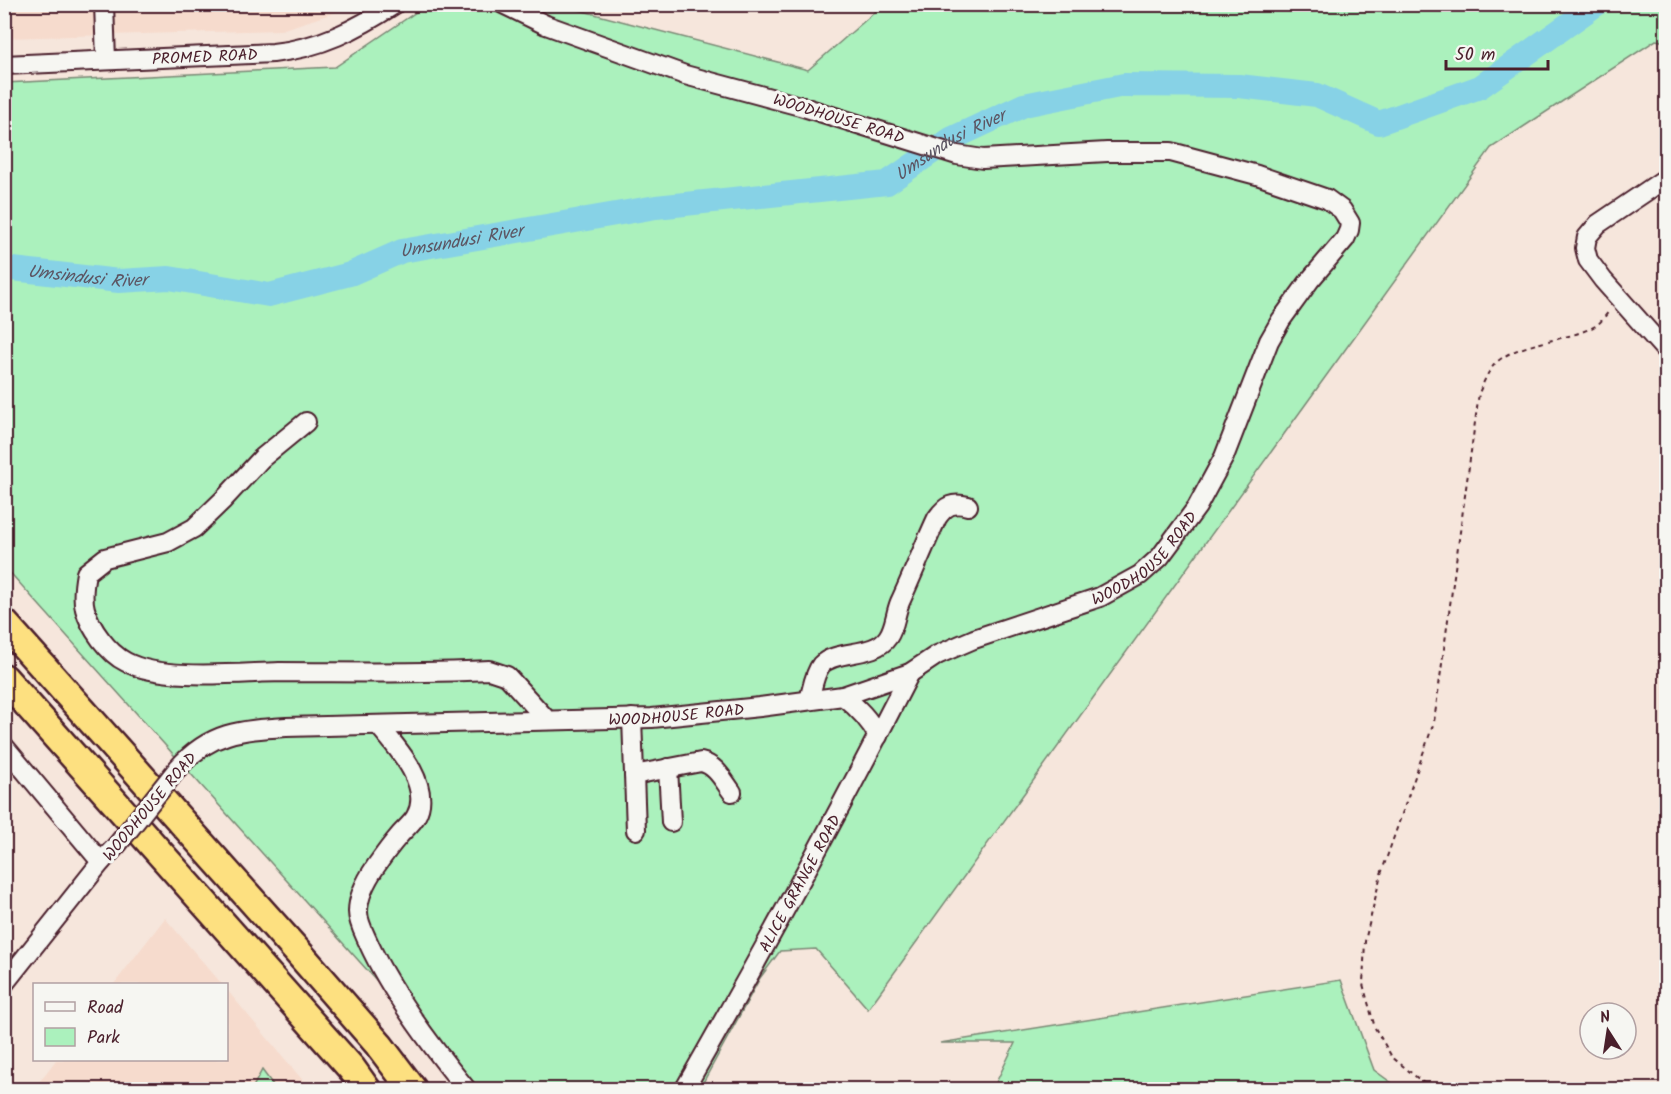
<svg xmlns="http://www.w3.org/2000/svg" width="1671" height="1094" font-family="Kalam,sans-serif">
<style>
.built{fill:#f6dbcd}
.green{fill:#abf1bd;stroke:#7a8874;stroke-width:1.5}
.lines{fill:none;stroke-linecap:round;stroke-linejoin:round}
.river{stroke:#87d2e6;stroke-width:24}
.minor-casing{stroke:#4a1f2b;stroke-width:22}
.highway-casing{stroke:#4a1f2b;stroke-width:32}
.path{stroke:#4a1f2b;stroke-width:2;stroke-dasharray:4.5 4.5;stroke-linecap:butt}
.minor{stroke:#f6f6f2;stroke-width:18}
.highway{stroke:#fde080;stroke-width:27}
.minor-bridge-casing{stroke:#4a1f2b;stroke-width:22;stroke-linecap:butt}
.minor-bridge{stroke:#f6f6f2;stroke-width:18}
.labels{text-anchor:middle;stroke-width:6;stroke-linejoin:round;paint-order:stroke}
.street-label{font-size:16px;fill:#4a1f2b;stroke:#f6f6f2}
.water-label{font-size:18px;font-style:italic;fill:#5c5563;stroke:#f6f6f2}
</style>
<rect width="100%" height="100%" fill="#f6e6dc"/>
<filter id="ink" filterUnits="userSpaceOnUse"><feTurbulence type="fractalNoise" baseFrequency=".0167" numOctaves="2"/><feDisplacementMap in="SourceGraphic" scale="12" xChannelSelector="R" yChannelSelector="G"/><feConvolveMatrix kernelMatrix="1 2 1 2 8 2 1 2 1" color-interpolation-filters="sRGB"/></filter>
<g filter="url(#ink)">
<path class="built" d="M4 5H350L340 11 281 30 5 38Z
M165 918 222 984H114Z
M227 990 310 1089 33 1090 56 1060H226Z"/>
<path class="green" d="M428 4 560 5 808 70 883 5H1666V42L1656 40 1491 148 868 1009 816 949 780 951 760 978 699 1090 474 1089 5 567 4 83 335 67Z
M1341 980 1374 1070 1400 1089H993L1015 1043H940Z
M262 1070 276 1089H252Z"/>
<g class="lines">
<path class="river" id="s1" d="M4 268 119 281 169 278 269 295 350 274 402 251 656 207 887 183 951 139 1024 105 1124 85 1239 86 1317 95 1379 123 1480 87 1597 4"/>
<g class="minor-casing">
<g id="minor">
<path d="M104 4 106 60"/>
<path id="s2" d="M4 65 273 53C320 48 357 29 395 4"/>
<path d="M1666 178 1598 224 1587 237 1585 248 1588 260 1603 280 1666 351"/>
<path d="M306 422 262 458 223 500 194 528 168 542 105 558 86 573C84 584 82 598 85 609 90 628 108 653 126 662 162 681 238 673 279 672 349 672 420 674 489 670L507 676 547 720"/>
<path d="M843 696C858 708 869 719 878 736"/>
<path d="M809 700C812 690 814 674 821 665 836 649 874 658 888 637 895 627 895 614 900 602 913 574 924 546 937 518 946 505 953 502 968 506"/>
<path d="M632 718 636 830"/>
<path d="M378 725C396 746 433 786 416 816 412 824 403 830 398 837 390 846 383 856 376 866 367 879 358 896 358 912 358 922 364 933 368 942 391 993 431 1046 467 1090"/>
<path d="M4 746 101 862"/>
<path id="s3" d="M178 768C210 732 240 730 286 727L652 718 760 707 843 696 910 673 937 655 974 639 1100 597 1140 575 1160 557 1197 507 1224 457 1269 341 1281 320 1310 280 1345 239 1349 230 1350 223 1342 210 1327 199 1257 175 1171 152H1107L983 159 957 155 800 106 685 75 546 25 503 4"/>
<path d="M668 768 671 822"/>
<path d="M634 775 701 762C716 765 723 780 732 792"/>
<path d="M4 984 101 862 117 845"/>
<path id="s4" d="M684 1090C763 952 838 814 910 673"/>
</g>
</g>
<g class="highway-casing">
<path id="highway" d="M4 623 297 951 379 1045 413 1090
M4 678 352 1069 367 1090"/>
</g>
<path class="path" d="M1432 1090 1392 1057 1375 1028 1363 984 1365 941 1381 874 1434 722 1479 393C1483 384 1487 373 1494 365 1515 341 1569 342 1597 325 1602 321 1605 316 1609 311"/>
<use href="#minor" class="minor"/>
<use href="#highway" class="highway"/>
<g class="minor-bridge-casing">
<path id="minor-bridge" d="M117 845 178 768"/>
</g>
<use href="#minor-bridge" class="minor-bridge"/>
</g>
</g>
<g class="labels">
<g class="street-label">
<text dy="6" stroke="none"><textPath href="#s2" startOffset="201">PROMED ROAD</textPath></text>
<text transform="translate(839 118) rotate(17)" y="6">WOODHOUSE ROAD</text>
<text dy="6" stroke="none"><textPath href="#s3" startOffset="1014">WOODHOUSE ROAD</textPath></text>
<text dy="6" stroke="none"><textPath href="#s3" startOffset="510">WOODHOUSE ROAD</textPath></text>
<text transform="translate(149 806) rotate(-50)" y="6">WOODHOUSE ROAD</text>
<text dy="6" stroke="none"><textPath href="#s4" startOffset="237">ALICE GRANGE ROAD</textPath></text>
</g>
<g class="water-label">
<text dy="6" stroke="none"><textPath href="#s1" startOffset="972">Umsundusi River</textPath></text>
<text dy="6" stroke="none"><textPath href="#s1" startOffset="468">Umsundusi River</textPath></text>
<text dy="6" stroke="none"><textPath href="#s1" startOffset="84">Umsindusi River</textPath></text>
</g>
</g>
<rect width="1671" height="1094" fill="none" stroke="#f6f6f2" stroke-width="24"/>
<rect x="12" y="12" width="1647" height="1070" fill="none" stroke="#4a1f2b" stroke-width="2" filter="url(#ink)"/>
<rect x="33" y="983" width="195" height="78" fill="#f6f6f2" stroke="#b1a0a2" stroke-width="1.5"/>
<rect x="45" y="1002" width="30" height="9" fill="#f6f6f2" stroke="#b1a0a2" stroke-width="1.5"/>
<text x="87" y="1013" font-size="18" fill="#4a1f2b">Road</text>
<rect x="45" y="1028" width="30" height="18" fill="#abf1bd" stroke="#b1a0a2" stroke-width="1.5"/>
<text x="87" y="1043" font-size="18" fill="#4a1f2b">Park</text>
<g transform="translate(1608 1031) rotate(348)"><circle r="28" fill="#f6f6f2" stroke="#b1a0a2" stroke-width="1.5"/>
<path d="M0-4.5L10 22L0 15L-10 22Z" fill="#4a1f2b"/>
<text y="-9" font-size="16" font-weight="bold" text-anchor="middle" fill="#4a1f2b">N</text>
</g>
<path d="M1446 60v9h102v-9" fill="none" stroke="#4a1f2b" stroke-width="3"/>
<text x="1455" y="60" font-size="18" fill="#4a1f2b" stroke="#f6f6f2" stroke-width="4.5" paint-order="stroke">50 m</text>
</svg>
